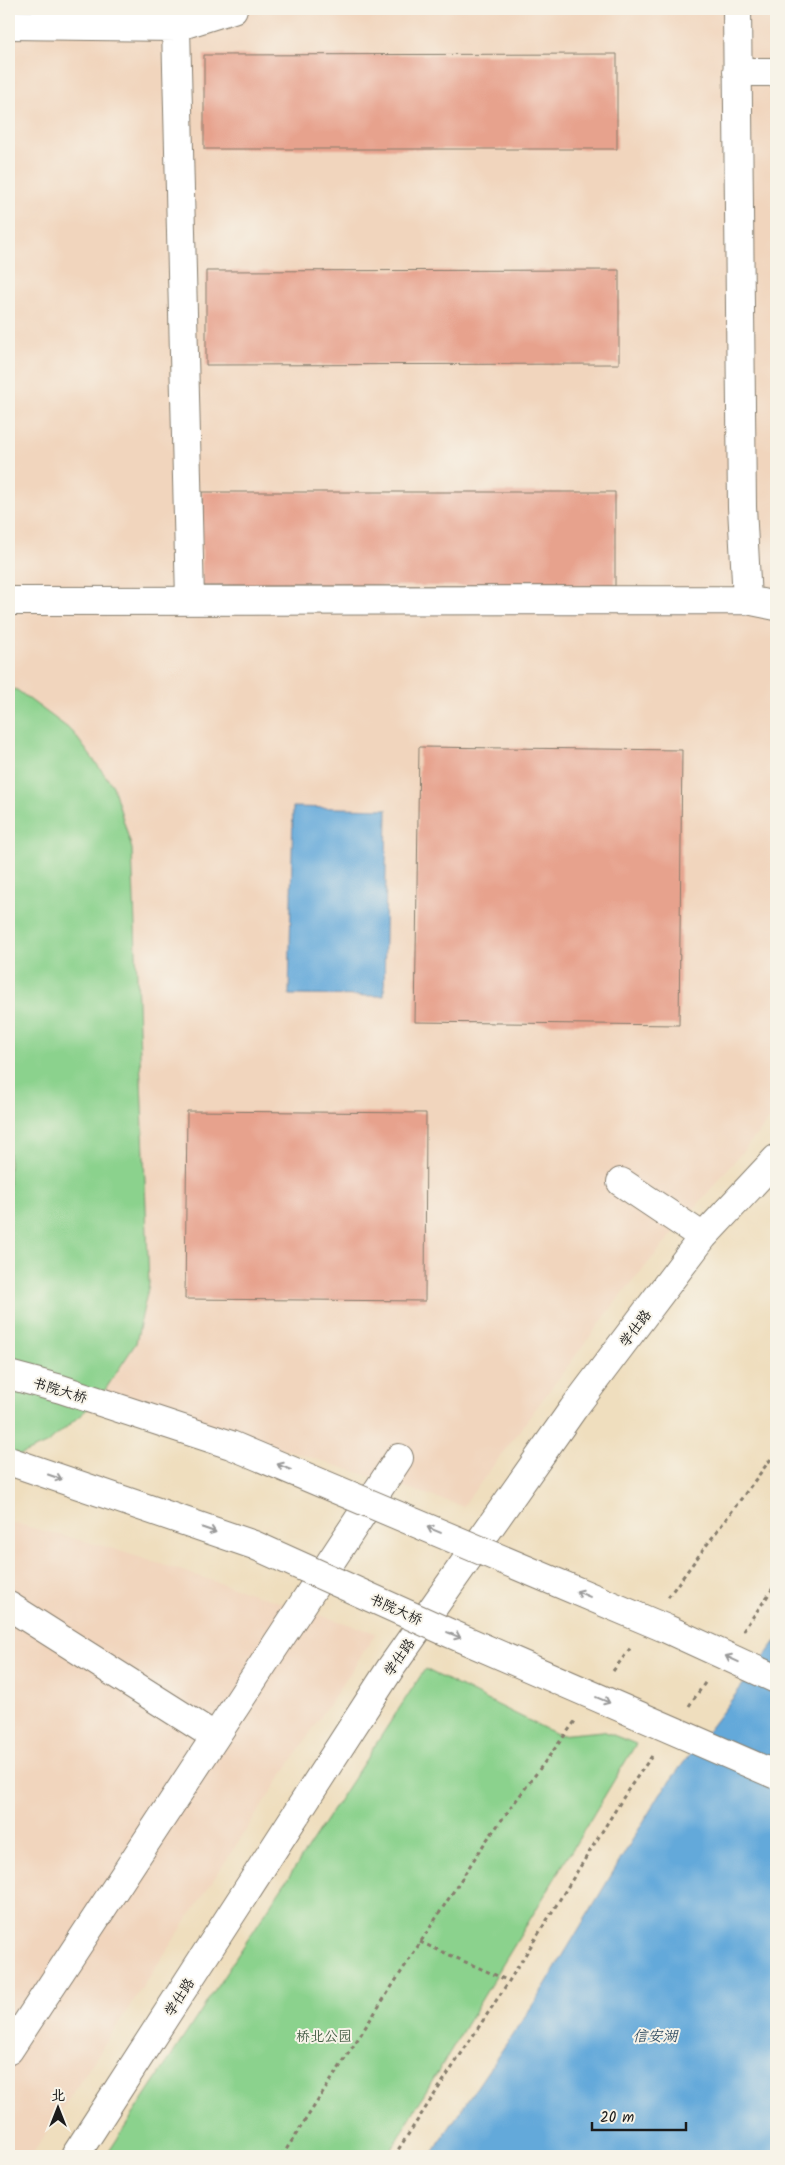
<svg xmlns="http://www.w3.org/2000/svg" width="785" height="2165" font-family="Kalam,'LXGW WenKai TC',sans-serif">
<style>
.built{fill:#f1d5bd}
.green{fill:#8bd28d;stroke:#547754}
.water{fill:#64a9da;stroke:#40627b}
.building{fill:#e7a28d}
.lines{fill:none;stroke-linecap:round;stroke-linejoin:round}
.minor-casing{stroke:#867d6d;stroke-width:30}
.path{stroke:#867d6d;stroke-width:3;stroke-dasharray:4 4;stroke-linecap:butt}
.minor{stroke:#fff;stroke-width:28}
.major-bridge-casing{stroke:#867d6d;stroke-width:30;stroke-linecap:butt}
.major-bridge{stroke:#fff;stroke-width:28}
.oneway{stroke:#999}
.labels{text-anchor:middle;stroke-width:4;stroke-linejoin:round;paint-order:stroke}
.street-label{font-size:14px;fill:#1c1c1c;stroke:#f7f3e8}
.park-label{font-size:14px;fill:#435c44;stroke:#f7f3e8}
.water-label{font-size:15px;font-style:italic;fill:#395468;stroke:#f7f3e8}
</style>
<rect width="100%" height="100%" fill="#f7f3e8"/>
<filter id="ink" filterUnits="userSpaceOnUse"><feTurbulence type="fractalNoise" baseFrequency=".02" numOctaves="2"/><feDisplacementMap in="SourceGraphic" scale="10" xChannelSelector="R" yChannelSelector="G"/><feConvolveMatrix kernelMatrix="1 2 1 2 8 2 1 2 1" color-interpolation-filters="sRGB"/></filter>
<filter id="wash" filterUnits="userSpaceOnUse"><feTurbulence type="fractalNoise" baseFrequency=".0096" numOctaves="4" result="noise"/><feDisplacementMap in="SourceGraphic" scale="20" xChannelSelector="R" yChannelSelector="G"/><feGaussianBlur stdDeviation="1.12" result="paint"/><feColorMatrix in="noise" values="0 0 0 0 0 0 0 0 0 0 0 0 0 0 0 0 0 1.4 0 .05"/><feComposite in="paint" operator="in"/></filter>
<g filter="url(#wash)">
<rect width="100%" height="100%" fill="#efdebe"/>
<path class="built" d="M9 9H776V1112L621 1295 463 1506 294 1452 9 1390Z
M9 1522 107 1547 376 1633 31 2156H9Z"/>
<path class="green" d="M9 688 17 690 72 731 113 786 132 849 149 1284 136 1343 99 1399 48 1443 9 1460Z
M425 1669 558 1735 603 1731 636 1744 387 2156H106Z"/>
<path class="water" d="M293 807 387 809 384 996 289 995Z
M776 1641V2156H430L538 1997 660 1794Z"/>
<g id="blocks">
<path class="building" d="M617 54V149H204V55Z
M619 270V364L206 365V271Z
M202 492H615V586H202Z
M419 747 682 750 679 1025 415 1022Z
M187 1111 426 1113 425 1301 185 1299Z"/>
</g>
</g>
<g filter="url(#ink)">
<use href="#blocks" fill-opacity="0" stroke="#867d6d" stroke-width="1"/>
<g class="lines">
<g class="minor-casing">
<path id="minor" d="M737 9 742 507 747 600
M9 25 176 27 233 9
M176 27 190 600
M737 72H776
M9 601 747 600 776 606
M621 1182 703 1237
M9 1606 214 1736
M9 2050 399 1458
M75 2156 390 1669 573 1409 703 1237 776 1159"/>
</g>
<path class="path" d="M668 1597 776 1452
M743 1631 776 1584
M613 1671 632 1646
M689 1706 707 1680
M420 1942 509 1981
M282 2156 486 1841 576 1720
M394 2156 509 1981 628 1790 654 1753"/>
<use href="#minor" class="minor"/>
<g class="major-bridge-casing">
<path id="major-bridge" d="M9 1375 61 1389 231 1445 667 1629 776 1679
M9 1461 254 1545 447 1632 776 1775"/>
</g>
<use href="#major-bridge" class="major-bridge"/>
</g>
<defs><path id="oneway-shaft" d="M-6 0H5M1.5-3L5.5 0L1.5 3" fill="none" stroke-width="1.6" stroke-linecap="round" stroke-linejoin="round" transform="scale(1.25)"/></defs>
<g class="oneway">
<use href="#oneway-shaft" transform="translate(284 1467) rotate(-157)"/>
<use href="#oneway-shaft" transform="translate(55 1477) rotate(19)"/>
<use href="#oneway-shaft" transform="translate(209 1530) rotate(19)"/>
<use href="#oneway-shaft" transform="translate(434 1530) rotate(-157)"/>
<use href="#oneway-shaft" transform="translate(583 1594) rotate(-157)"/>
<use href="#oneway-shaft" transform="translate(454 1635) rotate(23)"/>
<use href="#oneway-shaft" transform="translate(732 1659) rotate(-155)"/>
<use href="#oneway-shaft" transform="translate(603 1700) rotate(23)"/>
</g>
</g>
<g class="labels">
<g class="street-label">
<text transform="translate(635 1328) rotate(-53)" y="5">学仕路</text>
<text transform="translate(60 1390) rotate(17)" y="5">书院大桥</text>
<text transform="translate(396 1609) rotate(24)" y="5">书院大桥</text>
<text transform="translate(399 1657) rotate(-55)" y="5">学仕路</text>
<text transform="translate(179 1997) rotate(-57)" y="5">学仕路</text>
</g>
<g class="park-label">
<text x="324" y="2041">桥北公园</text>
</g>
<g class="water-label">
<text x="655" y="2041">信安湖</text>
</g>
</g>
<rect width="785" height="2165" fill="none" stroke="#f7f3e8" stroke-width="30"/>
<g transform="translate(58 2108)" stroke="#f7f3e8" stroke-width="4" paint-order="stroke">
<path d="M0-4L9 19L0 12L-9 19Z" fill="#1c1c1c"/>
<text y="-8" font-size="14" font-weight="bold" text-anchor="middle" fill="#1c1c1c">北</text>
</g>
<path d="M592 2122v8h94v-8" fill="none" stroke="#1c1c1c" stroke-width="2.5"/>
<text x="600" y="2122" font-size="15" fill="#1c1c1c" stroke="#f7f3e8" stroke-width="4" paint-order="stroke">20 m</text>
</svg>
